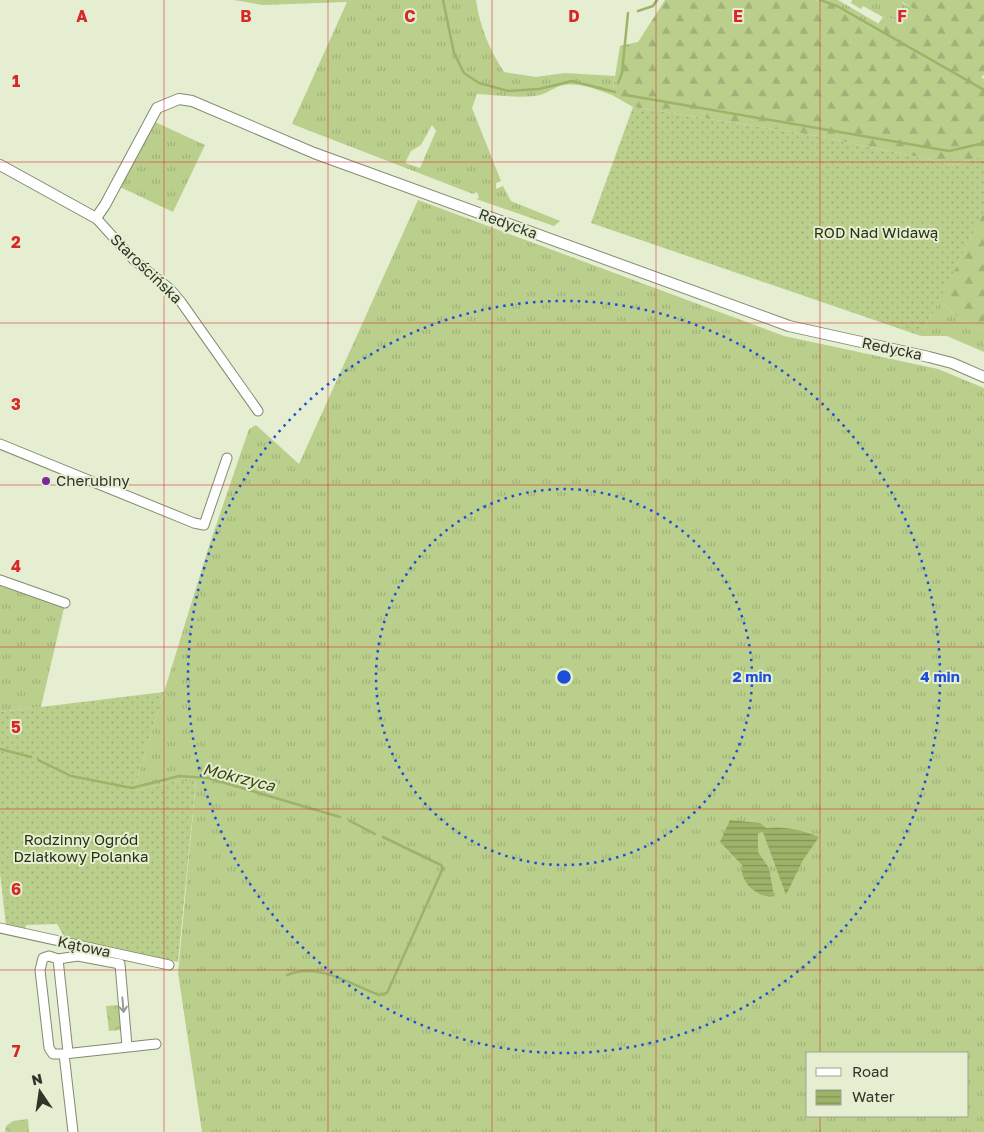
<svg xmlns="http://www.w3.org/2000/svg" width="984" height="1132" font-family="'Golos Text',sans-serif">
<style>
.grass{fill:url(#grass-tufts);fill-rule:evenodd}
.forest{fill:url(#forest-firs)}
.park{fill:url(#park-crowns)}
.garden{fill:url(#garden-dots)}
.water{fill:url(#water-rules)}
.lines{fill:none;stroke-linecap:round;stroke-linejoin:round}
.stream{stroke:#9db368;stroke-width:2.5}
.minor-casing{stroke:#828b70;stroke-width:11}
.tertiary-casing{stroke:#828b70;stroke-width:12}
.minor{stroke:#fff;stroke-width:9}
.tertiary{stroke:#fff;stroke-width:10}
.oneway{stroke:#989a94}
.grid{fill:none;stroke:#d62828;stroke-width:1;stroke-opacity:0.55}
.ring{fill:none;stroke:#1d4ed8;stroke-width:2.5;stroke-dasharray:2.5 5}
.poi-dot{fill:#7a2999;stroke:#e5eed1;stroke-width:2}
.labels{text-anchor:middle;stroke-width:4;stroke-linejoin:round;paint-order:stroke}
.street-label{font-size:15px;fill:#303429;stroke:#e5eed1}
.park-label{font-size:15px;fill:#283111;stroke:#e5eed1}
.poi-label{font-size:15px;fill:#303429;stroke:#e5eed1;text-anchor:start}
.water-label{font-size:16px;font-style:italic;fill:#39460e;stroke:#e5eed1}
.grid-label{font-size:16px;text-anchor:middle;font-weight:bold;fill:#d62828;stroke:#e5eed1;stroke-width:4;stroke-linejoin:round;paint-order:stroke}
.centre{fill:#1d4ed8;stroke:#e5eed1;stroke-width:2.5}
.ring-label{font-size:15px;text-anchor:middle;font-weight:bold;fill:#1d4ed8;stroke:#e5eed1;stroke-width:4;stroke-linejoin:round;paint-order:stroke}
</style>
<defs>
<pattern id="grass-tufts" width="24" height="20" patternUnits="userSpaceOnUse" patternTransform="scale(1.25)"><rect width="24" height="20" fill="#bacf8c"/><path d="M3 7l-1-3M5 7V3M7 7l1-3M15 17l-1-3M17 17v-4M19 17l1-3" fill="none" stroke="#a0b279"/></pattern>
<pattern id="forest-firs" width="22" height="20" patternUnits="userSpaceOnUse" patternTransform="scale(1.25)"><rect width="22" height="20" fill="#bacf8c"/><path d="M5 1l3.5 6h-7zM16 11l3.5 6h-7z" fill="#a0b279"/></pattern>
<pattern id="park-crowns" width="20" height="18" patternUnits="userSpaceOnUse" patternTransform="scale(1.25)"><rect width="20" height="18" fill="#bacf8c"/><path d="M2 6a3 3 0 1 1 6 0M12 15a3 3 0 1 1 6 0" fill="none" stroke="#a0b279"/></pattern>
<pattern id="garden-dots" width="8" height="8" patternUnits="userSpaceOnUse" patternTransform="scale(1.25)"><rect width="8" height="8" fill="#bacf8c"/><path d="M2 2h.1M6 6h.1" fill="none" stroke="#a0b279" stroke-width="1.8" stroke-linecap="round"/></pattern>
<pattern id="water-rules" width="6" height="5" patternUnits="userSpaceOnUse" patternTransform="scale(1.25)"><rect width="6" height="5" fill="#9db368"/><path d="M0 2.5h6" fill="none" stroke="#809256"/></pattern>
</defs>
<rect width="100%" height="100%" fill="#e5eed1"/>
<path class="grass" d="M234 0H476C480 27 489 49 504 72L536 77 565 73 615 76 612 95C596 89 577 81 560 86 551 89 545 95 535 96 516 98 496 95 477 94L472 108 501 181 496 183V189L503 186 511 201 560 221 554 226 476 199 479 198 477 192 473 194 292 124 347 2 263 5ZM432 125 436 131 420 168 405 163 411 151 421 145Z
M814 0H838L879 24 874 30 833 5Z
M852 0H903L902 3 914 9V15L906 22 883 17 863 6 861 9 851 3Z
M155 122 205 145 173 212 120 187Z
M418 200 784 336 938 369 984 388V1132H202L178 973 196 781 172 782 135 791V786L209 546 249 429 256 425 299 464ZM808 1053H968V1116H808Z
M939 300 958 318 984 331V352L947 336H921Z
M0 584 64 608 41 707 0 712Z"/>
<path class="forest" d="M665 0H814L833 5 874 30 883 17 906 22 914 15V9L902 2 903 0H984V75L981 77 984 79V155L956 165 812 135 633 107 612 95 620 46 638 42Z
M984 212V331L958 318 939 300Z"/>
<path class="park" d="M119 1005 121 1030 109 1031 106 1006Z
M28 1119 29 1132H5L6 1126 13 1121Z"/>
<path class="garden" d="M633 107 812 135 956 165 984 155V212L921 336 591 223Z
M164 692 135 786V791L172 782 196 780 178 962 65 938 57 924 26 925 25 930 6 926 0 873V712Z"/>
<path class="water" d="M730 820 760 823 766 828C786 826 801 830 819 837L803 860 786 895 763 832 758 833V852L769 868 774 896C762 899 747 888 743 876 741 872 743 869 742 865L720 842Z"/>
<g class="lines">
<path class="stream" d="M443 0 454 53 464 73 479 83 508 91 539 89 572 81 615 92
M820 0 837 6 984 90
M638 11 653 6 657 0
M618 83 622 73 628 13
M626 95 949 151 984 143
M0 749 31 757
M38 760 71 776 132 788 179 776 208 778 340 817
M350 821 375 834
M287 975C320 962 349 984 379 995L387 993 443 868 441 865 383 837"/>
<g class="minor-casing">
<path id="minor" d="M96 218 134 260 170 289 181 302 258 411
M0 444 194 523 204 525 227 458
M0 580 65 603
M0 928 169 965
M58 959 68 1052
M64 1054H53L49 1048 40 970 43 958 49 956 58 959 78 956 120 964 127 1046
M73 1132 64 1054 156 1044"/>
</g>
<g class="tertiary-casing">
<path id="tertiary" d="M0 165 96 218 105 205 157 108 179 99 192 101 314 153 789 326 929 357 952 363 984 377"/>
</g>
<use href="#minor" class="minor"/>
<use href="#tertiary" class="tertiary"/>
</g>
<defs><path id="oneway-shaft" d="M-6 0H5M1.5-3L5.5 0L1.5 3" fill="none" stroke-width="1.6" stroke-linecap="round" stroke-linejoin="round" transform="scale(1.25)"/></defs>
<use class="oneway" href="#oneway-shaft" transform="translate(123 1005) rotate(85)"/>
<path class="grid" d="M164 0V1132M328 0V1132M492 0V1132M656 0V1132M820 0V1053M0 162H984M0 323H984M0 485H984M0 647H984M0 809H984M0 970H984M820 1116V1132"/>
<g class="ring">
<circle cx="564" cy="677" r="188"/>
<circle cx="564" cy="677" r="376"/>
</g>
<circle class="poi-dot" cx="46" cy="481" r="5"/>
<g class="labels">
<g class="street-label">
<text transform="translate(508 224) rotate(20)" y="5">Redycka</text>
<text transform="translate(146 269) rotate(44)" y="5">Starościńska</text>
<text transform="translate(892 349) rotate(12)" y="5">Redycka</text>
<text transform="translate(84 947) rotate(12)" y="5">Kątowa</text>
</g>
<g class="park-label">
<text x="876" y="238">ROD Nad Widawą</text>
<text x="81" y="845">Rodzinny Ogród<tspan x="81" dy="17">Działkowy Polanka</tspan></text>
</g>
<g class="poi-label">
<text x="56" y="486">Cherubiny</text>
</g>
<g class="water-label">
<text transform="translate(239 777) rotate(14)" y="6">Mokrzyca</text>
</g>
</g>
<g class="grid-label">
<text x="82" y="22">A</text>
<text x="246" y="22">B</text>
<text x="410" y="22">C</text>
<text x="574" y="22">D</text>
<text x="738" y="22">E</text>
<text x="902" y="22">F</text>
<text x="16" y="87">1</text>
<text x="16" y="248">2</text>
<text x="16" y="410">3</text>
<text x="16" y="572">4</text>
<text x="16" y="733">5</text>
<text x="16" y="895">6</text>
<text x="16" y="1057">7</text>
</g>
<circle cx="564" cy="677" r="8" class="centre"/>
<g class="ring-label">
<text x="752" y="682">2 min</text>
<text x="940" y="682">4 min</text>
</g>
<rect x="806" y="1052" width="162" height="65" fill="#e5eed1" stroke="#9da48e"/>
<rect x="816" y="1068" width="25" height="8" fill="#ffffff" stroke="#9da48e"/>
<text x="852" y="1077" font-size="15" fill="#303429">Road</text>
<rect x="816" y="1090" width="25" height="15" fill="url(#water-rules)" stroke="#9da48e"/>
<text x="852" y="1102" font-size="15" fill="#303429">Water</text>
<g transform="translate(40 1092) rotate(347)" stroke="#e5eed1" stroke-width="4" paint-order="stroke">
<path d="M0-4L9 19L0 12L-9 19Z" fill="#303429"/>
<text y="-8" font-size="14" font-weight="bold" text-anchor="middle" fill="#303429">N</text>
</g>
</svg>
